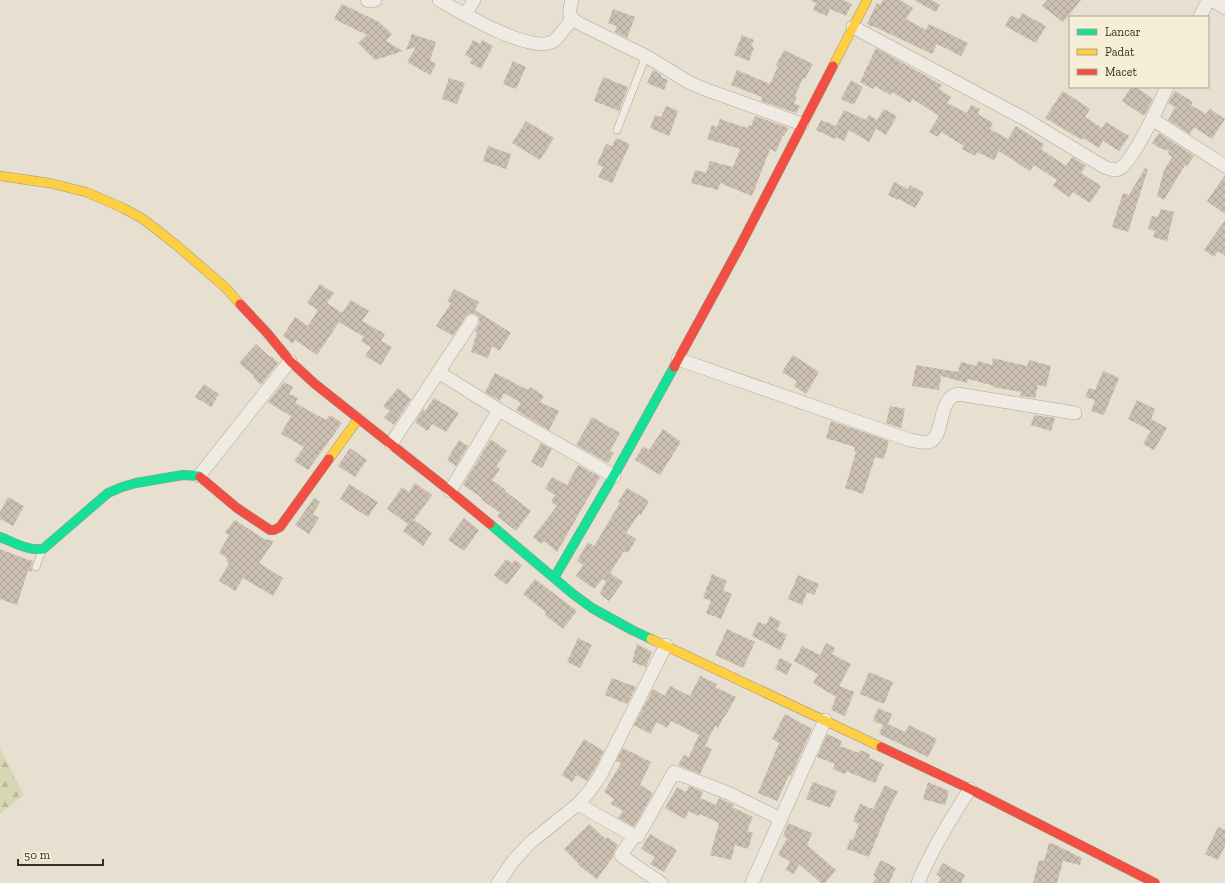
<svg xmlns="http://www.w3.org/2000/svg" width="1225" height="883" font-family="'Zilla Slab',serif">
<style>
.forest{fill:url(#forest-firs)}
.building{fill:url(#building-cross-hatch)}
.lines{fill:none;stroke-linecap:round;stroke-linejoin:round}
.lane-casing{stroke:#ada599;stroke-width:8}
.street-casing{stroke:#ada599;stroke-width:14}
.fast-casing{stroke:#9c958a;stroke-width:10}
.slow-casing{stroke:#9c958a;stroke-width:10}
.jam-casing{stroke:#9c958a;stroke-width:10}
.lane{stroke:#efebe3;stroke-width:7}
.street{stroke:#efebe3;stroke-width:13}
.fast{stroke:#16e098;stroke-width:9}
.slow{stroke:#ffcf43;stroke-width:9}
.jam{stroke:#f24e42;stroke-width:9}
</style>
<defs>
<pattern id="forest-firs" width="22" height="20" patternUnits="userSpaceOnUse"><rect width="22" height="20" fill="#d6d7b3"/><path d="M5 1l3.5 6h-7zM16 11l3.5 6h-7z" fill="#b9b99a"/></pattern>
<pattern id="building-cross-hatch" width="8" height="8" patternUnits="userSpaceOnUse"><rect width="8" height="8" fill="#cbbfb2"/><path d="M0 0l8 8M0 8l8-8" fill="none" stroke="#afa499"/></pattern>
</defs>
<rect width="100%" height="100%" fill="#e7e0d1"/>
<path class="forest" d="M0 748 24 795 0 814Z"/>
<path class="building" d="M810 0H843L852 4 846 16 830 9 827 16 813 10 816 3Z
M883 0H900L913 8 906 19 926 30 929 24 968 43 961 56 937 44 932 54 873 26 872 27 867 24 877 3 880 5Z
M914 0H932L940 5 936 12Z
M1047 0H1081L1063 22 1042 6Z
M342 4 379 22 392 34 386 41 403 51 375 60 358 43 367 35 334 19Z
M613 9 635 17 627 38 615 32 617 26 608 23Z
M1022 13 1046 26 1036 43 1005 26 1011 15 1019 19Z
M412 34 436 42 430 60 436 64 430 75 407 62 416 47 406 50Z
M742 35 754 40 751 46 754 48 749 61 734 55Z
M473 40 480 44 482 40 493 46 481 69 470 63 472 59 465 55Z
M876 48 942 85 939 89 951 97 947 103 967 113 971 105 980 109 978 114 993 123 990 129 1008 139 1016 126 1044 144 1041 149 1066 166 1072 157 1080 162 1086 166 1081 173 1101 186 1090 203 1073 192 1069 197 1053 186 1057 180 1034 165 1030 171 999 151 994 160 977 152 975 156 962 149 964 146 941 132 938 137 929 132 939 116 913 99 910 103 892 92 890 95 875 86 873 89 860 82Z
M784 50 813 64 805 79 803 78 795 96 797 97 794 103 800 106 796 113 761 101 762 97 731 85 737 70 770 84 778 66 776 65Z
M513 61 526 67 516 89 503 84Z
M653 70 661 75V77L668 80 664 90 647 83Z
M603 77 628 87 619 111 594 101Z
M449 78 465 83 457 104 442 99Z
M851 80 863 87 854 105 841 99Z
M1131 87H1136L1153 99 1144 116 1122 101Z
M1063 91 1090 109 1085 117 1102 128 1106 122 1129 136 1119 151 1103 141 1099 148 1083 138 1082 140 1045 118Z
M1175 91 1193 102 1191 105 1206 114 1210 109 1225 119 1212 139 1194 127 1190 134 1168 120 1175 107 1168 103Z
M666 106 678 111 669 136 650 128 655 115 661 117Z
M884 109 897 116 886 135 876 129 869 142 849 130 844 141 836 137 835 139 816 130 821 120 836 126 844 110 866 120 869 115 877 120Z
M755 116 789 128 784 136 783 135 776 152 770 149 752 196 720 183 718 190 691 183 695 170 706 173 710 161 733 167 740 149 707 139 712 125 717 127 720 119 747 128 748 125 751 126Z
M526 121 554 138 540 160 512 143Z
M1159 133 1194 156 1187 166 1185 165 1164 200 1157 196 1164 170 1172 157 1168 154 1169 151 1159 148 1152 143Z
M616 138 630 144 612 183 598 177 603 167 597 164 606 144 612 146Z
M488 146 511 154 506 169 483 161Z
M1145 168 1148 169 1128 232 1112 227 1123 193 1129 195Z
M1225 175V214L1207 201Z
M894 182 908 189 910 185 924 193 915 208 899 199 898 200 888 195Z
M1161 209 1174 212 1167 241 1153 237 1155 231 1148 229 1152 216 1158 217Z
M1225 220V256L1218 251 1214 257 1204 250Z
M320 284 334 293 327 303 342 313 351 300 369 311 362 321 385 334 381 341 392 347 381 365 365 356 371 347 361 341 364 337 339 322 317 355 295 340 293 344 287 339 283 336 295 317 308 326 318 310 307 303Z
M454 289 479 302 475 310 511 333 499 351 492 346 488 358 471 352 477 332 475 331 480 322 479 318 476 314 472 313 469 314 466 316 453 336 436 326 451 303 447 302Z
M256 344 270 357 271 356 278 363 261 385 253 377 254 376 239 363Z
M793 355 819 372 806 394 794 386 797 381 782 372Z
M993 358 1027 366 1029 360 1051 366 1046 387 1038 385 1035 398 1020 396 1021 392 993 387 994 386 968 379 967 383 941 376 939 390 912 386 916 365 958 372 961 362 976 366 978 361 992 365Z
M1103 371 1119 378 1104 415 1091 411 1095 400 1085 397 1089 388 1095 390Z
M495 373 528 390 530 387 544 396 540 402 559 411 549 430 516 410 521 403 504 393 500 401 485 392Z
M284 382 293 387 289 394 298 398 295 403 326 420 330 415 342 423 308 470 294 461 304 447 281 434 291 416 268 402Z
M204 384 219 394 211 407 195 397Z
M398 388 411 399 394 425 384 417 390 411 383 406Z
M434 398 459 413 446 432 432 424 427 431 415 422 423 409 425 411Z
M1137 400 1155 409 1151 419 1167 428 1154 450 1143 444 1151 431 1128 419Z
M890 406 905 409 901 428 886 423Z
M1034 415 1055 418 1051 431 1031 425Z
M592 417 620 433 610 451 614 453 608 463 576 445Z
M831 421 889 441 884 459 875 457 863 494 845 488 856 452H854L855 447 826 438Z
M663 429 681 442 660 475 635 460 643 446 649 450Z
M491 439 507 451 496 466 500 469 492 480 506 490 505 491 531 511 516 531 497 516 500 513 481 499 482 498 463 485Z
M459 440 468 446 456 466 447 460Z
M541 443 552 449 542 468 531 462Z
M350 448 367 460 355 477 338 466Z
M578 465 600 477 557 552 544 541 541 544 533 537 557 506 551 502 555 495 545 489 552 477 567 485Z
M415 483 432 495 414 520 432 533 423 546 403 531 408 524 387 509 402 487 409 492Z
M349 484 378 502 368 517 340 499Z
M627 488 649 501 641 515 639 514 626 533 636 539 628 553 624 551 610 573 623 582 609 601 600 594 606 581 603 579 594 589 576 576 583 565 577 561 588 542 594 546 620 503 618 502Z
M8 497 24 506 13 526 0 519V512Z
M314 498 320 502 313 514 319 518 309 534 295 525Z
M464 518 479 530 464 551 448 540Z
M235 520 264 539 274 541 259 563 283 578 273 596 243 578 235 591 219 581 229 563 226 560 227 558 219 553 229 535 225 532Z
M0 549 26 559 33 561 31 567 32 570V572L28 570 17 605 0 599Z
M506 559 512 563 515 560 522 565 507 585 494 575Z
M712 574 727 581 723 590 732 594 721 619 706 613 711 601 703 598Z
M798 575 819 584 814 595 807 592 802 605 788 599Z
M535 579 577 611 563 629 545 615 546 612 523 594Z
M770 616 781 622 777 630 787 635 780 650 752 636 758 622 766 625Z
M727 629 755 642 743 668 715 655Z
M578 638 592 645 580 668 567 662Z
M826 643 835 648 832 654 851 664 839 686 854 692 845 716 831 710 836 697 813 683 818 674 794 661 802 646 820 655Z
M637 644 652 652 646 667 632 662Z
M780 658 792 664 787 675 775 669Z
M869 672 893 682 884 704 860 694Z
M700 676 717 684 715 687 736 697 726 715H725L718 728 715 726 705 746 712 749 700 774 678 765 684 755 689 757 699 735 671 721 667 728 657 722 650 734 634 725 653 689 665 696 670 686 690 696Z
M612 678 636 687 627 704 605 695Z
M878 708 892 714 888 724 905 732 909 725 937 739 928 757 879 734 883 725 873 721Z
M785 714 812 729 791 776 789 775 777 801 758 793 779 743 772 739Z
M827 734 842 741 840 746 859 753 860 750 870 754 869 758 884 764 875 783 846 771 845 774 833 769 835 764 817 757Z
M584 739 604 751 593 772 587 781 576 775 572 782 562 775Z
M623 748 651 762 640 785 653 793 634 827 618 818 623 811 611 804 614 799 604 792 621 763 616 761Z
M813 782 837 791 830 808 806 799Z
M928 782 949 791 945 805 923 799Z
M885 785 898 792 889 808 869 857 847 849 850 839 853 840 859 824 853 821 860 804 873 809Z
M689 786 703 792 700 798 716 805 719 798 734 805 732 807 753 817 747 831 753 833 748 849 735 845 731 860 710 855 719 823 700 814 698 816 689 811 685 819 665 808 677 787 686 792Z
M788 823 812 833 807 845 836 870 825 883H821L799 864 794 874 786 870 790 861 778 855 787 838 783 836Z
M589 824 606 839 607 837 618 845 614 851 613 857 597 879 578 865 579 864 564 849Z
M1218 827 1225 830V846L1218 860 1205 854Z
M650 834 677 850 664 872 650 864 655 857 641 849Z
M1049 843 1054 844 1082 858 1080 865 1063 861 1057 883H1033L1039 860 1044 861Z
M881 860 896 868 889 883H873L876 877 873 875Z
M943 863 965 875 961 883H938L941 877 936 875Z"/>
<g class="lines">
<g class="lane-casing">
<path id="lane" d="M617 130 646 56
M36 567 42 551"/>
</g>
<g class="street-casing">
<path id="street" d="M367 0 369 1 375 0
M439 0C460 12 529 53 552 42 558 39 567 25 572 19
M572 0C568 13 568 17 580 24L646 56 690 83 707 90 802 124
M1212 0 1225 8
M465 15 474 0
M1200 17 1208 0
M853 27 1025 119 1104 167C1109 169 1114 171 1119 169 1133 162 1160 103 1167 87
M1152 119 1225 166
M678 359 910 440C916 441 923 443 929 442 945 438 937 398 958 394L1075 413
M438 372 499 410 614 476
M391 444 472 321
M199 476 290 361
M450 491 499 410
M578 804 634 836
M498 883 514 860 531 842 578 804 589 792 600 776 666 645
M661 883 623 857 621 855 634 836H638L674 772 728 793 781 819
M752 883 825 720
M918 883C931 851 951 818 970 789"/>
</g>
<g class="fast-casing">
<path id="fast" d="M490 524 573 594 592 608 632 630 651 639
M0 537C13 542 28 551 43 549L108 493 122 487 136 483 183 475 199 476 200 477
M554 578 617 470 674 367"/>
</g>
<g class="slow-casing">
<path id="slow" d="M833 66 867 0
M0 176 49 183 86 192 123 208 143 219 175 244 226 288 240 304
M329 459 359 418
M651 639 881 747"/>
</g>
<g class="jam-casing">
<path id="jam" d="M240 304 268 334 290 361 315 384 450 491 490 524
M674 367 739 248 833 66
M200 477 237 508 270 530H274L280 527 329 459
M881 747 970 789 1155 883"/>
</g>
<use href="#lane" class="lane"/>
<use href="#street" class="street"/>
<use href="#fast" class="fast"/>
<use href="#slow" class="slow"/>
<use href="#jam" class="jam"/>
</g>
<rect x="1069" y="16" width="140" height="72" fill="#f7eed8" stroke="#ada18e"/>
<rect x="1077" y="29" width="20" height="6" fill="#16e098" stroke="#ada18e"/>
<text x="1105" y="36" font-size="12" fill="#3d2e20">Lancar</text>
<rect x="1077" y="49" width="20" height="6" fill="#ffcf43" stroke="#ada18e"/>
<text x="1105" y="56" font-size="12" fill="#3d2e20">Padat</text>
<rect x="1077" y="69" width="20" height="6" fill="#f24e42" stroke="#ada18e"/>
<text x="1105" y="76" font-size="12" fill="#3d2e20">Macet</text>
<path d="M18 859v6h85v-6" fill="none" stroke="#3d2e20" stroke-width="2"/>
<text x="24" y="859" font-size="12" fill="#3d2e20" stroke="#f7eed8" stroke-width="3" paint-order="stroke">50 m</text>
</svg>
